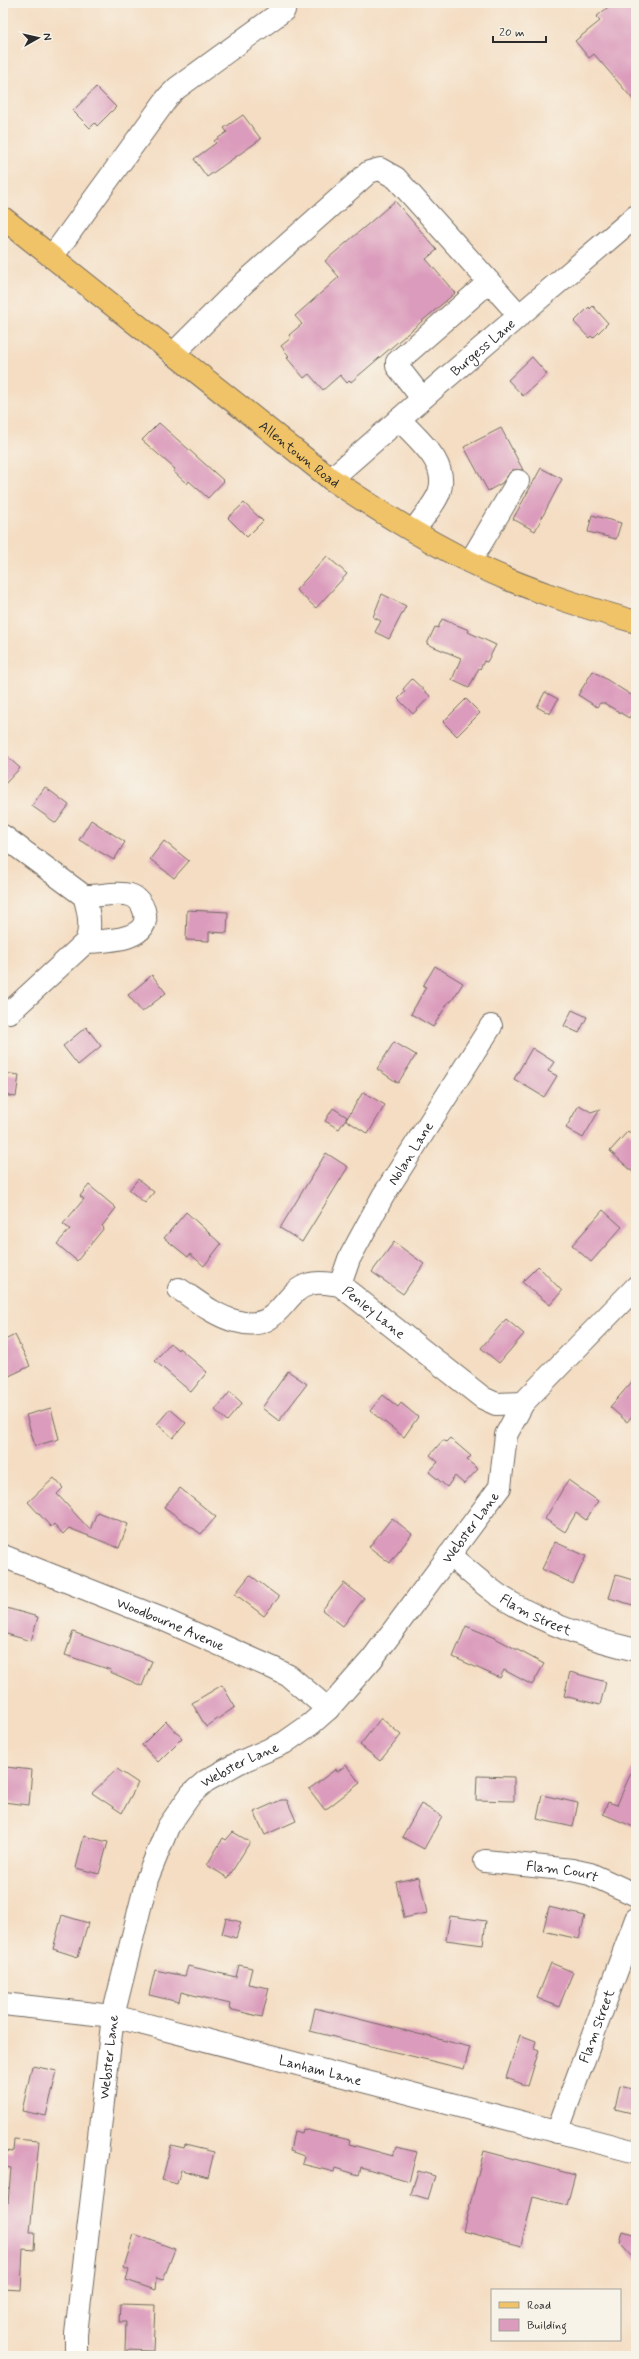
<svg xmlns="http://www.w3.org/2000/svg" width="639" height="2359" font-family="Mynerve,sans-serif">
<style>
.building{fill:#db9bbc}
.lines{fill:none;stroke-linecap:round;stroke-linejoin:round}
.minor-casing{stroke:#716960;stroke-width:24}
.major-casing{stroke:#716960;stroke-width:24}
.minor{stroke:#fff;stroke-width:22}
.major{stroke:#f0c369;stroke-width:22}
.labels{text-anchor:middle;stroke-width:3;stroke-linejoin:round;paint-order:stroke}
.street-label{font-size:14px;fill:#2b2b2b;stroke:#f7f3e8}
</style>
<rect width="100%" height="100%" fill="#f7f3e8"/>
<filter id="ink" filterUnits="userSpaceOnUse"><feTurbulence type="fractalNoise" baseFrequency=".025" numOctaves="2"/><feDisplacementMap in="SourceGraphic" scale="8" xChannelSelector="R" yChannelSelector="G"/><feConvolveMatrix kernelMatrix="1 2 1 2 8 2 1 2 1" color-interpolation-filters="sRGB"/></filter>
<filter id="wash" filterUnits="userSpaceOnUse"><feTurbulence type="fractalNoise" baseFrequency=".012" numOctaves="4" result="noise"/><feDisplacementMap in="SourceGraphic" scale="16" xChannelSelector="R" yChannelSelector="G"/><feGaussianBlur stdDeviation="0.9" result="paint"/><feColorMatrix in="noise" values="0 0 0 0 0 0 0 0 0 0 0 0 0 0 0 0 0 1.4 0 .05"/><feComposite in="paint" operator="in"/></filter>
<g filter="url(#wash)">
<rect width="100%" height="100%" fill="#f4ddc2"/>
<g id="blocks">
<path class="building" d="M613 3H636V103L594 54 589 58 575 41 600 21 596 17Z
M96 87 116 107 97 126 95 123 90 128 73 111Z
M243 115 261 139 207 177 194 159 216 143 214 141 227 132 224 128Z
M395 201 437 250 426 259 455 293 351 382 350 380 347 383 340 375 323 390 309 374 304 378 287 358 289 356 281 346 291 338 289 335 302 324 295 316 339 277 325 261Z
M593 306 608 323 593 338 591 336 589 338 574 322 589 307 590 309Z
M532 357 547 374 523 396 508 380Z
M159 423 224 481 208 498 189 481 187 484 173 471 175 469 142 440Z
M501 428 523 470H512L502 483 488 491 464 447Z
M541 468 562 479 535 531 513 519Z
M244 503 263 521 247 537 228 518Z
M592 515 621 523 616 539 588 532Z
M327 556 347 574 316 608 296 590Z
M382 594 406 606 389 639 375 632 381 621 373 617Z
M442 619 469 630 468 632 496 645 487 662 484 661 480 669 479 668 469 688 452 680 461 658 427 644 435 627 438 628Z
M593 671 636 698V705L629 718 604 703H600L597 707 578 695Z
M412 679 430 696 413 714 398 699 405 692 403 689Z
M545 692 558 699 550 714 537 707Z
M466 699 480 713 457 736 443 722Z
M3 753 20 768 3 786Z
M45 787 69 805 56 823 32 806Z
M91 820 125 842 114 860 79 840Z
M164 841 189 861 174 878 150 859Z
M187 910 228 912 227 933 209 932V941L186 940Z
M435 966 463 983 451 1002 449 1001 433 1027 411 1014 426 987 423 986Z
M152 975 166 993 142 1012 128 995Z
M572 1010 587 1017 579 1033 564 1026Z
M86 1027 101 1046 78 1065 63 1046Z
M394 1042 416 1055 398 1083 377 1069Z
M532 1048 554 1062 548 1071 557 1076 544 1097 514 1079Z
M3 1073 19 1075 16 1097 3 1095Z
M363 1092 385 1105 368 1134 346 1120Z
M579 1105 591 1112 600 1109 583 1138 566 1128Z
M333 1108 347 1117 339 1129 325 1121Z
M628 1131 636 1138V1175L610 1151Z
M326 1153 348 1167 302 1242 280 1228Z
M138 1179 154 1192 145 1203 129 1190Z
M89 1185 116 1208 102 1226 104 1228 77 1261 57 1244 70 1229 63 1224 84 1199 80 1196Z
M603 1210 622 1227 591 1262 572 1245Z
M186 1212 221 1244 204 1266 190 1254 188 1257 164 1238Z
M394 1242 424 1264 403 1294 372 1272Z
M538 1266 562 1291 550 1305 522 1282Z
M506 1319 524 1334 499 1363 481 1348Z
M15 1335 30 1366 7 1377 3 1369V1341Z
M170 1343 178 1350 179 1348 207 1372 191 1392 155 1361Z
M288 1371 307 1384 279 1421 262 1408Z
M636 1377V1411L627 1422 610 1407Z
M230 1392 242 1403 227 1421 215 1410Z
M383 1395 398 1407 401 1403 418 1417 404 1437 370 1411Z
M51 1408 59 1439 35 1446 26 1415Z
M170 1409 186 1423 173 1438 157 1424Z
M450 1438 471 1456 467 1460 478 1469 464 1484 455 1476 447 1487 429 1472 438 1462 430 1455 443 1440 446 1442Z
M54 1478 63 1488 57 1494 90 1530 97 1512 128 1524 119 1548 69 1528 63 1534 54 1524 51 1527 28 1502Z
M568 1480 598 1501 586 1520 576 1513 565 1532 545 1519Z
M180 1488 216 1517 201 1534 164 1507Z
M392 1518 412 1534 390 1563 369 1547Z
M555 1542 586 1556 573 1584 542 1569Z
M250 1575 279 1597 264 1616 235 1594Z
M616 1575 636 1581V1606L609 1598Z
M344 1583 364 1598 343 1626 322 1610Z
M3 1607 38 1617 31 1641 3 1633Z
M466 1626 495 1638 544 1664 532 1685 504 1670 500 1678 453 1657Z
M73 1632 152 1661 142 1686 110 1672 111 1670 65 1655Z
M570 1672 606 1682 600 1705 564 1696Z
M222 1685 235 1707 206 1727 192 1703Z
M381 1718 401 1735 380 1761 360 1745Z
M166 1721 182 1738 158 1762 142 1745Z
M636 1761V1828L603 1814 608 1802 617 1805Z
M346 1765 360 1783 325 1810 309 1789 336 1769 337 1772Z
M6 1767 32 1770 29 1805 3 1802Z
M117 1769 138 1783 122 1813 92 1793Z
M477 1776 514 1777V1801L476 1800Z
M542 1795 578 1803 573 1827 537 1819Z
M281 1800H287L296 1821 265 1835 254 1812Z
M421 1804 442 1816 424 1849 402 1837Z
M233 1832 250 1842 228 1878 207 1865 223 1838 226 1840Z
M84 1836 108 1842 99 1874 76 1868Z
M419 1877 427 1913 404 1918 396 1882Z
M549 1907 585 1916 579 1939 543 1931Z
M62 1915 88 1923 78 1957 53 1949Z
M450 1916 486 1921 483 1945 446 1940Z
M226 1918 241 1922 236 1938 222 1934Z
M551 1963 573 1972 559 2007 537 1998Z
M239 1965 252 1968 248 1984 269 1988 262 2017 229 2009 230 2004 181 1992 179 2002 149 1995 155 1970 185 1976 188 1966 236 1977Z
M315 2008 470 2047 464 2069 310 2031Z
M520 2035 536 2041 534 2048 539 2050 528 2086 506 2078Z
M32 2066 57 2071 46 2116 22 2111Z
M620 2086 636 2090V2114L615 2109Z
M303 2129 350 2140 349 2144 393 2156 396 2147 417 2152 409 2181 361 2167 359 2175 335 2168 334 2172 302 2164 304 2156 290 2151 294 2131 302 2133Z
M14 2139 39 2141 30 2232H35L34 2250 23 2249 21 2290 3 2289V2202L8 2203 11 2168 5 2167 6 2151 13 2152Z
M171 2145 184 2148 185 2145 214 2152 208 2177 181 2170 177 2184 162 2180Z
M484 2151 575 2175 567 2205 533 2197 521 2246 463 2231Z
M418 2171 435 2176 428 2199 411 2194Z
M623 2231 636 2235V2260L620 2243Z
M134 2234 175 2249 163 2280 156 2278 155 2290 126 2280 129 2269 124 2267Z
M120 2304 155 2305 153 2351 125 2350 126 2322H119Z"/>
</g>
</g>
<g filter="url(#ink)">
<use href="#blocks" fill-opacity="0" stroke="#716960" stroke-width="1"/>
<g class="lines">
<g class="minor-casing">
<g id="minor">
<path d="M52 257 168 97 177 88 284 10 279 3"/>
<path d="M173 354 244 283 369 172 380 169 396 178 519 315"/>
<path d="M422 398 397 366V362L489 282"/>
<path d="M399 419C417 439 450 463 439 493 434 506 421 519 414 531"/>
<path id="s1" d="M331 479 438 385 636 216"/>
<path d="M470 562 518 481"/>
<path d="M3 836 84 896C89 911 92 927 86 942L10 1012"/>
<path d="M84 896C99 897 115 891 130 895 137 897 142 904 144 910 154 941 105 941 86 942"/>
<path id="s2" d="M340 1285 349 1259 383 1196 491 1026"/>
<path id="s3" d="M179 1289C196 1300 215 1316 235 1321 281 1334 280 1292 310 1284 319 1281 331 1284 340 1285L483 1398 496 1404 523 1403"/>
<path id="s4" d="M449 1555C465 1568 480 1582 497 1594 537 1621 589 1639 636 1650"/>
<path id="s5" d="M3 1556 162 1619 273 1668 289 1676 328 1709"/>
<path id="s6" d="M485 1861 572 1870 590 1874 636 1895"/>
<path id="s7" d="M3 2004 113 2016 636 2152"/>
<path id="s8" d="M557 2132 636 1919"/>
<path id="s9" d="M76 2356V2334L113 2016 147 1879 168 1827 191 1794 206 1781 238 1763 284 1743 311 1724 328 1709 372 1659 500 1487 506 1435 523 1403 636 1287"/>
</g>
</g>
<g class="major-casing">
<g id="major">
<path id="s10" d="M3 218 331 479C376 509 421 538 470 562 522 588 580 606 636 622"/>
</g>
</g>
<use href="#minor" class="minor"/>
<use href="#major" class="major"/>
</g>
</g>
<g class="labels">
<g class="street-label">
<text dy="5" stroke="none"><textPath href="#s1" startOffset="201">Burgess Lane</textPath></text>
<text dy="5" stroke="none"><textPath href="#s10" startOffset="379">Allentown Road</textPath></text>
<text dy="5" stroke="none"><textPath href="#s2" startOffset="150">Nolan Lane</textPath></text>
<text dy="5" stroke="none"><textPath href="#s3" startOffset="228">Penley Lane</textPath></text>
<text dy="5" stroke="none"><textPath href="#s9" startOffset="973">Webster Lane</textPath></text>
<text dy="5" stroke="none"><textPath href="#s4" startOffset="106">Flam Street</textPath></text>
<text dy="5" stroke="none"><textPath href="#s5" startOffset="181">Woodbourne Avenue</textPath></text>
<text dy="5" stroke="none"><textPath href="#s9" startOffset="637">Webster Lane</textPath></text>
<text dy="5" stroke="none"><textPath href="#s6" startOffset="78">Flam Court</textPath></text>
<text dy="5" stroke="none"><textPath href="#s8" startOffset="113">Flam Street</textPath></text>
<text dy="5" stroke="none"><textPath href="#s9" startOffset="301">Webster Lane</textPath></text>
<text dy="5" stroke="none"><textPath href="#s7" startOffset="325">Lanham Lane</textPath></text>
</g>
</g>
<rect width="639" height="2359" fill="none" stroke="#f7f3e8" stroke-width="16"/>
<rect x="491" y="2289" width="130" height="52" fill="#f7f3e8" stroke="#a5a39c"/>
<rect x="499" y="2302" width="20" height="6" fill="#f0c369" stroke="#a5a39c"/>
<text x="527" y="2309" font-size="12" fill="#2b2b2b">Road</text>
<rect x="499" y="2319" width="20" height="12" fill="#db9bbc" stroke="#a5a39c"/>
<text x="527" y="2329" font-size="12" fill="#2b2b2b">Building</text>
<g transform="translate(38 38) rotate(82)" stroke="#f7f3e8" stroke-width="3" paint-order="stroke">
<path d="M0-3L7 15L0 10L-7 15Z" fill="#2b2b2b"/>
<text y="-6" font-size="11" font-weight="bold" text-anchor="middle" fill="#2b2b2b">N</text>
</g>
<path d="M493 36v6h53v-6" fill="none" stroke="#2b2b2b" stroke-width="2"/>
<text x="499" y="36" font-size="12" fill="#2b2b2b" stroke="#f7f3e8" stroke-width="3" paint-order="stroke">20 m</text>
</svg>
